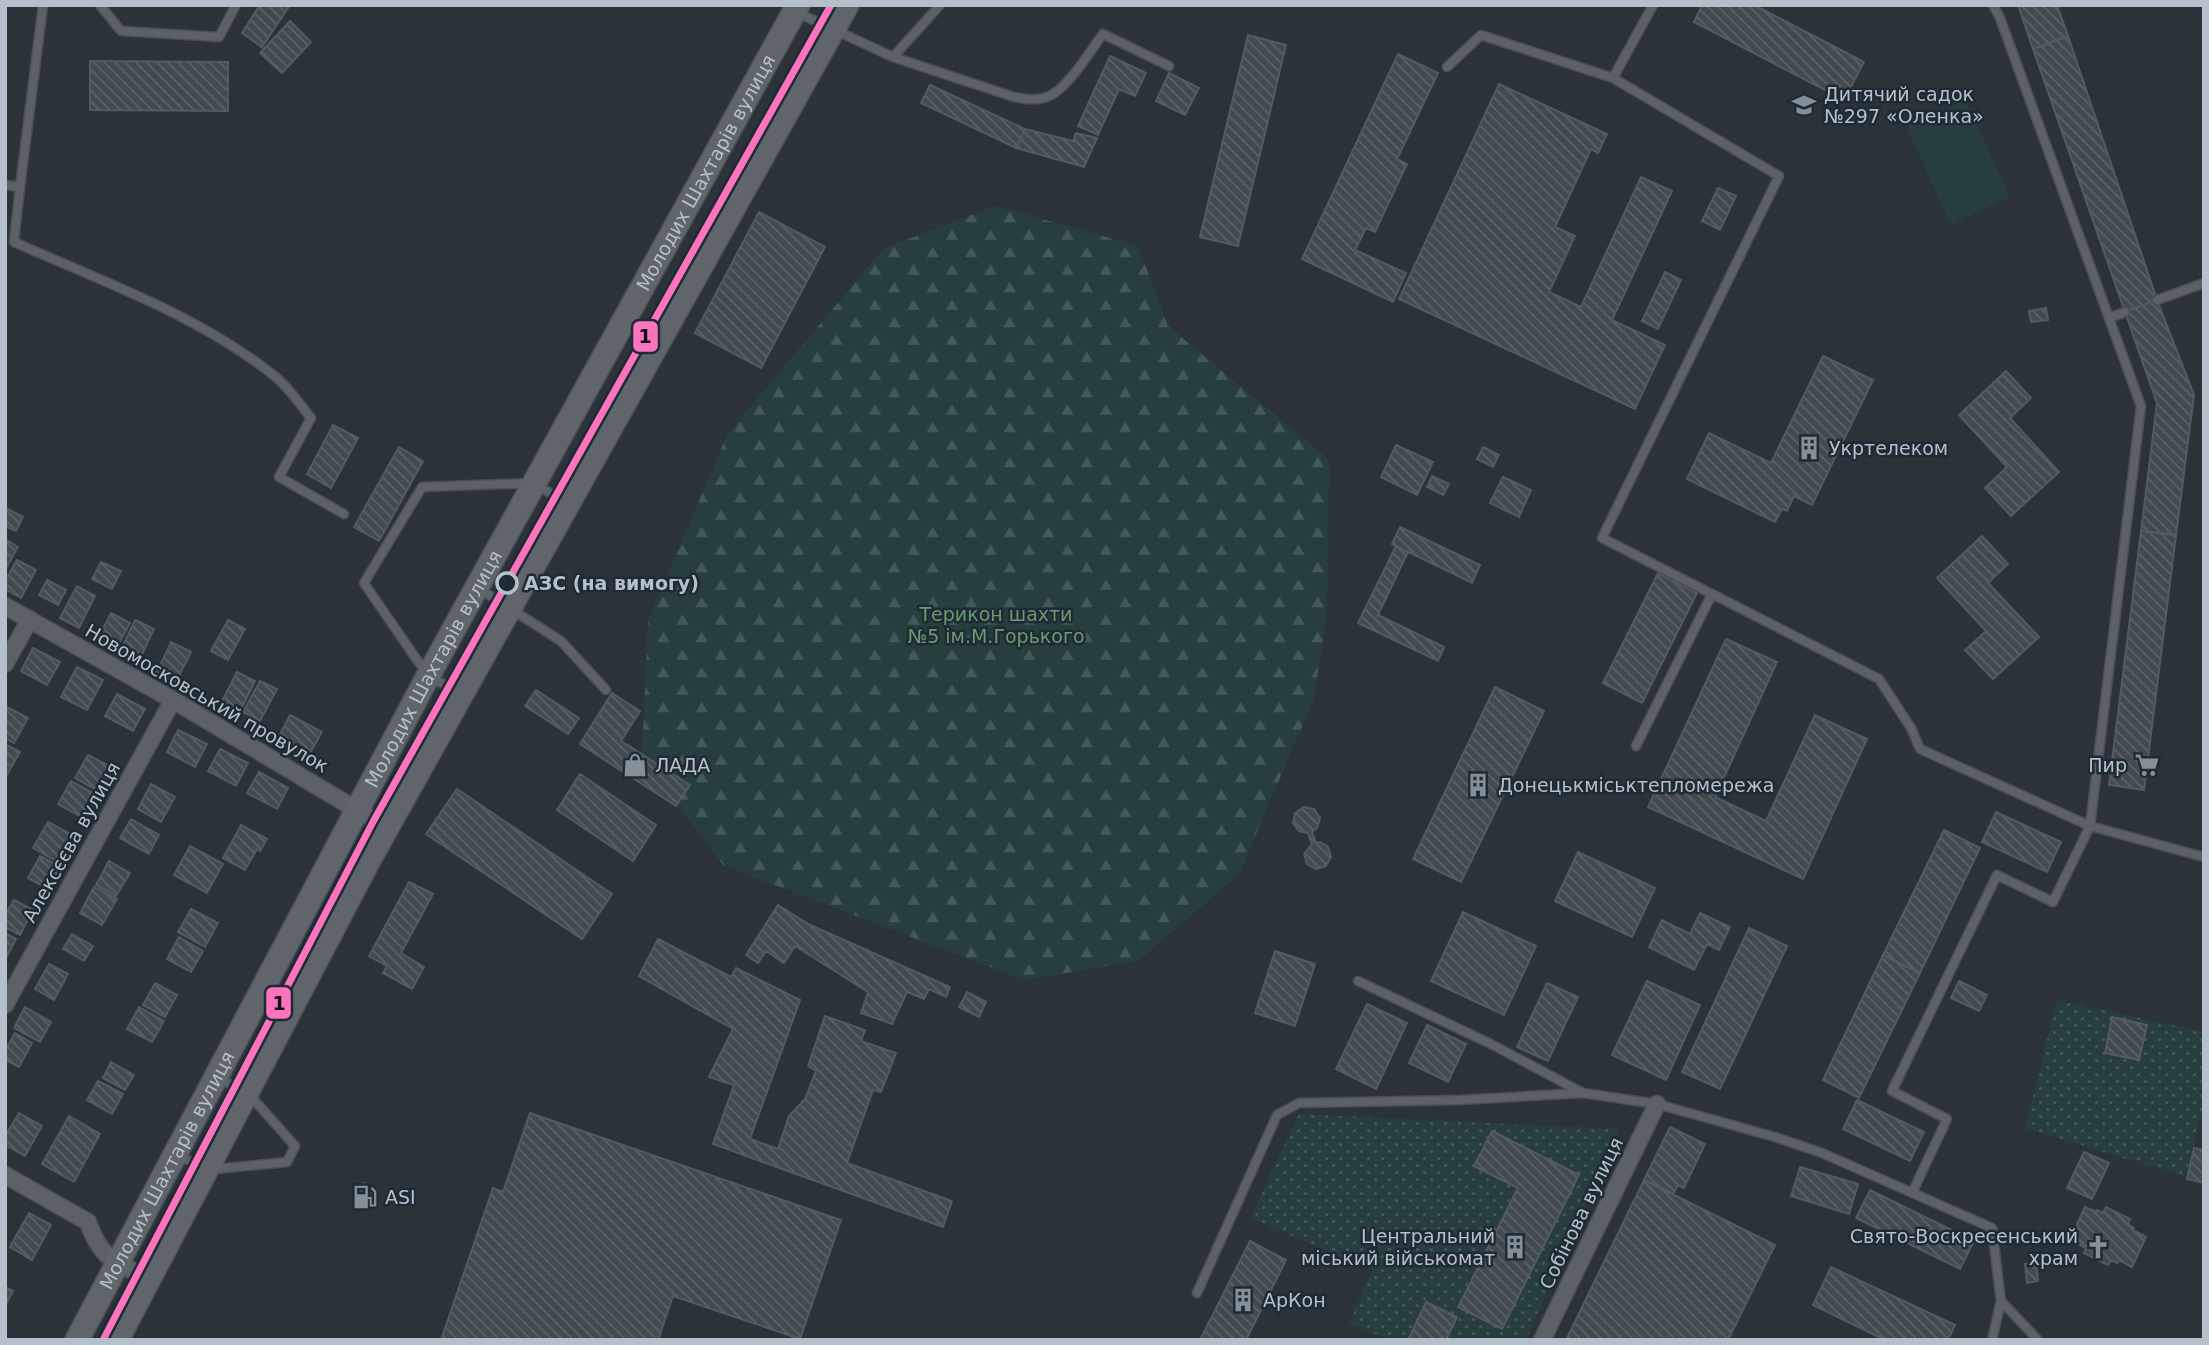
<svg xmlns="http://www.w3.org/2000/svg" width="2209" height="1345" font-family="'DejaVu Sans',sans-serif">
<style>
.grass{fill:url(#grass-dots)}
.forest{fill:url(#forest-firs)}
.pitch{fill:#283e3e}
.building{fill:url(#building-back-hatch);stroke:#535a61;stroke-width:2}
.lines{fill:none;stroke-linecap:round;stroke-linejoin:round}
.lane-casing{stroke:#494f54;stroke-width:11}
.street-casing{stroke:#494f54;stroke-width:19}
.secondary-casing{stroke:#494f54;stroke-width:26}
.lane{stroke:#5b6167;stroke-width:8}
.street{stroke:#5b6167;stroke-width:16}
.secondary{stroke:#60656c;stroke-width:23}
.tram-1-casing{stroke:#1e2a34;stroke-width:12}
.tram-1{stroke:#fc73be;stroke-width:7}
.stop-dot{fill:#1e2a34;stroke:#b5c0ca;stroke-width:3.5}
.labels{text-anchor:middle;stroke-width:5;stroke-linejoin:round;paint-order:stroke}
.poi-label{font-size:19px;fill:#b5c0ca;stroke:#1e2a34;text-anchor:start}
.street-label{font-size:19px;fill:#b5c0ca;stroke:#1e2a34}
.stop-label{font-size:19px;font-weight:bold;fill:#b5c0ca;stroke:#1e2a34;text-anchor:start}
.park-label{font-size:19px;fill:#6c9a70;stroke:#1e2a34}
.line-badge{stroke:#1e2a34;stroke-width:2.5}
.pale-badge-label{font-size:19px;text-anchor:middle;font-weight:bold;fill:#111}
</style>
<defs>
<pattern id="grass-dots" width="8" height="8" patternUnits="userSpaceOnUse" patternTransform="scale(1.75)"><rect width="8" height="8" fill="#283e3e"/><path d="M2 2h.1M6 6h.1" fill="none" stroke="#455859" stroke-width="1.8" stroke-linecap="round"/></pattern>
<pattern id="forest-firs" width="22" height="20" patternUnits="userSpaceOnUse" patternTransform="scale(1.75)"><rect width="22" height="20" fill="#283e3e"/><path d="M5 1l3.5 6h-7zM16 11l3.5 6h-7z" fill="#455859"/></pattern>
<pattern id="building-back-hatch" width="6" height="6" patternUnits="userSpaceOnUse" patternTransform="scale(1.75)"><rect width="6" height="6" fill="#434a4f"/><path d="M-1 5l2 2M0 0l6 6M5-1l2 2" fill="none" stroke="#5c6267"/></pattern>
</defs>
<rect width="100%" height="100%" fill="#2b3339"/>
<path class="grass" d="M2057 1000 2204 1032V1104L2186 1177 2025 1128Z
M1299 1114 1619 1129 1526 1340H1390L1349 1323 1373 1270 1250 1218Z"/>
<path class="forest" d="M995 206 1138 246 1168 326 1329 460 1327 615 1313 701 1239 874 1138 961 1024 980 723 865 642 758 648 620 727 435 884 248Z"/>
<path class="pitch" d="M1965 100 2010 197 1951 224 1906 126Z"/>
<path class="building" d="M260 5H290L262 47 242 33Z
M1702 5H1754L1864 62 1844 100 1694 22Z
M2018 5H2057L2068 36 2033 49Z
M290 21 311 42 282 73 260 53Z
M1248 35 1286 45 1238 246 1200 237Z
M2068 36 2157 300 2125 312 2033 49Z
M1398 54 1438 73 1397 159 1407 164 1375 232 1366 228 1355 250 1406 273 1393 302 1302 259Z
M1110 56 1146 73 1135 96 1119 89 1098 135 1078 126Z
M90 61 228 62V111L90 110Z
M1169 73 1199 88 1185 115 1156 101Z
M1499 84 1607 134 1598 153 1591 149 1555 227 1575 236 1549 292 1581 307 1641 177 1672 191 1612 320 1665 345 1635 409 1399 299Z
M930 85 1025 129 1016 148 921 103Z
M1025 129 1073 141 1076 133 1097 138 1084 167 1016 148Z
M1718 188 1736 196 1720 230 1702 221Z
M759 212 825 247 761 368 695 333Z
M1665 272 1681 280 1658 329 1642 321Z
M2157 300 2194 395 2176 535 2141 531 2157 403 2125 312Z
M2046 308 2048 320 2031 322 2029 311Z
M1823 356 1873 380 1812 505 1794 496 1787 511 1782 509 1775 522 1687 479 1709 433 1771 463Z
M2006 371 2031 398 2010 418 2059 472 2011 516 1985 488 2007 467 1959 415Z
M333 425 358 438 331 488 307 474Z
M1396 445 1433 462 1417 495 1381 477Z
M399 447 423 461 379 541 354 527Z
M1483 447 1499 455 1493 467 1477 459Z
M1432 476 1449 484 1443 495 1427 487Z
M1503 477 1531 490 1519 517 1490 503Z
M6 508 23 517 16 531 5 526Z
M1400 527 1480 565 1472 583 1392 544Z
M2141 531 2176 535 2144 790 2109 785Z
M1982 536 2008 564 1988 583 2039 637 1993 679 1965 650 1986 631 1937 578Z
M5 539 18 547 5 570Z
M1396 546 1408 552 1378 615 1444 647 1438 661 1358 623Z
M17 560 36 570 21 598 5 589V581Z
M101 562 121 571 112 589 92 579Z
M1658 573 1697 593 1642 703 1603 683Z
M47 580 66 590 58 605 39 595Z
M77 586 95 596 79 628 60 618Z
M111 613 130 623 118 645 99 636Z
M135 620 154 629 139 661 120 652Z
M228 620 245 629 228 660 211 651Z
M1726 639 1777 662 1715 797 1766 821 1815 715 1867 739 1803 879 1648 807Z
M171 642 191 652 176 682 157 672Z
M33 648 60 662 47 685 21 671Z
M77 667 103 680 87 710 61 697Z
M237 672 255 681 240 711 222 701Z
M260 681 277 689 260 721 243 712Z
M1495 687 1544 711 1461 882 1413 859Z
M536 690 579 718 568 734 525 706Z
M612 693 640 711 621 741 690 785 676 806 580 744Z
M117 694 145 709 133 731 105 716Z
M5 706 28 718 14 743 5 738Z
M290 715 322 732 309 755 278 738Z
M178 730 207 744 195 767 167 752Z
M5 744 20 752 5 778Z
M220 749 248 763 236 786 208 771Z
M88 755 113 768 100 792 75 778Z
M259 772 288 788 277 809 247 793Z
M580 774 656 825 633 861 557 810Z
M71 781 98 796 85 819 58 804Z
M151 784 175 797 161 822 138 809Z
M457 789 612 894 582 939 426 834Z
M1304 807 1314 809 1320 818 1317 828 1312 832 1316 843 1320 842 1328 847 1331 857 1326 866 1316 869 1307 864 1304 854 1312 844 1308 833 1299 831 1293 823 1295 813Z
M1996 812 2061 842 2047 872 1982 842Z
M131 819 159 835 149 854 120 838Z
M48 822 76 837 61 864 33 848Z
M241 825 267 839 260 851 257 849 245 870 223 858Z
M1944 830 1980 848 1920 973 1883 955Z
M190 846 223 864 207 893 174 875Z
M1578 852 1655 888 1632 937 1555 901Z
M40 856 60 867 48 889 28 878Z
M109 861 130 873 116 896 96 885Z
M409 882 433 894 401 953 424 967 412 989 383 973 387 966 369 956Z
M94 887 117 899 102 925 80 913Z
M14 900 33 910 20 935 5 927V915Z
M778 905 808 924 950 987 946 997 929 989 924 999 907 992 892 1024 861 1013 868 992 795 946 784 963 766 951 758 963 746 955Z
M191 909 218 923 205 947 178 932Z
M1463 912 1536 946 1504 1015 1431 981Z
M1700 913 1730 927 1719 950 1707 944 1694 970 1649 947 1662 920 1690 934Z
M1749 928 1787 946 1720 1089 1682 1072Z
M5 933 16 939 5 960Z
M72 934 93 946 84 961 63 949Z
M179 937 203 951 191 972 167 959Z
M658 939 731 977 736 968 800 1000 750 1139 778 1149 789 1116 805 1099 816 1071 808 1066 825 1016 865 1030 861 1041 896 1053 881 1092 873 1090 847 1163 952 1201 943 1227 713 1144 734 1085 709 1077 733 1029 639 976Z
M1275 951 1315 964 1295 1026 1255 1013Z
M1883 955 1920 973 1859 1098 1823 1080Z
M49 964 68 974 54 1000 35 989Z
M1647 981 1700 1005 1666 1080 1612 1055Z
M1959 981 1987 995 1979 1011 1951 998Z
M155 983 177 995 165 1017 143 1005Z
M1547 983 1578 997 1548 1061 1517 1047Z
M967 992 986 1002 979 1017 959 1007Z
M1367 1004 1407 1023 1376 1089 1336 1069Z
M25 1007 51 1022 40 1042 14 1028Z
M139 1007 164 1021 152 1042 127 1029Z
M2112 1017 2147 1025 2139 1060 2105 1053Z
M1427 1025 1466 1044 1448 1082 1409 1063Z
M15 1033 32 1043 19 1067 5 1060V1051Z
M111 1062 134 1075 125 1090 103 1078Z
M98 1081 123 1094 112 1114 87 1100Z
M1857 1100 1924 1132 1910 1161 1843 1129Z
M19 1113 42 1126 25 1156 5 1145V1136Z
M530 1113 841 1220 800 1339 673 1296 658 1340H441L493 1188 503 1192Z
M69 1116 100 1134 74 1182 42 1164Z
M1670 1127 1705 1144 1684 1188 1678 1185 1673 1194 1644 1180Z
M1492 1131 1579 1175 1502 1329 1458 1307 1518 1188 1474 1166Z
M2204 1147V1183L2187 1179 2194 1148 2203 1150Z
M2084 1152 2109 1163 2092 1199 2067 1188Z
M1800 1167 1858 1184 1849 1214 1791 1196Z
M1644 1180 1775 1245 1728 1340H1566Z
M363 1183 377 1190 367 1210 353 1203Z
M1870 1190 1974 1241 1960 1269 1856 1218Z
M2085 1207 2096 1212 2097 1210 2103 1213 2106 1207 2130 1219 2128 1224 2134 1228 2133 1230 2146 1237 2132 1267 2119 1260 2117 1263 2111 1260 2108 1265 2084 1253 2086 1248 2080 1245 2081 1242 2071 1237Z
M29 1213 51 1225 32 1260 10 1247Z
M1250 1241 1286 1260 1246 1340H1200Z
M2036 1262 2038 1281 2027 1283 2025 1264Z
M1831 1267 1955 1325 1948 1340H1885L1813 1305Z
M5 1287 13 1291 5 1306Z
M1426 1302 1457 1317 1446 1340H1408Z"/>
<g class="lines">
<g class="lane-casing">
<path id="lane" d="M100 5 121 31 219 37 236 5
M798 13 893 57 940 5
M893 57 1014 97C1025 99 1035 101 1047 97 1067 90 1090 51 1103 34L1169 66
M1447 67 1481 35 1613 78 1779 176 1602 538 1879 679 1911 728 1920 749 2090 826 2204 857
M1613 78 1653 5
M5 185 20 187 43 5
M20 187 14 242C101 281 196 314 272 374 287 385 299 403 311 418L279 477 344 514
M2157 300 2204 283
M2109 318 2125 312
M478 588 561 641 606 690
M460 693 428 676 364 583 422 487 533 483 566 502
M1636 746 1712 594
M1358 981 1491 1044 1583 1093 1657 1104 1775 1137 1822 1153 1992 1228 2001 1301 1992 1340
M178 1155 206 1170 287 1162 295 1146 247 1092 219 1079
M1912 1193 1947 1119 1892 1091 1997 875 2053 902 2090 826 2141 406 2000 18 1993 5
M1197 1293 1277 1115 1299 1103 1460 1100 1583 1093
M2001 1301 2038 1340"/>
</g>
<g class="street-casing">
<path id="street" d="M5 606 173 700 387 828
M5 664 30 619
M5 1005 173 700
M5 1175 88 1222C101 1260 115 1261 149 1279
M1542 1340 1657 1104"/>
</g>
<g class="secondary-casing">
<g id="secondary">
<path id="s1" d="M77 1340 428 676 798 5"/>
<path d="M117 1340 369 860 847 5"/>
</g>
</g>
<use href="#lane" class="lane"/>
<use href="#street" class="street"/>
<use href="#secondary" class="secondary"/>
<g class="tram-1-casing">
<path id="tram-1" d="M103 1340 374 820 831 5"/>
</g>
<use href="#tram-1" class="tram-1"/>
</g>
<defs>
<g id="school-bare" transform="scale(1.89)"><path d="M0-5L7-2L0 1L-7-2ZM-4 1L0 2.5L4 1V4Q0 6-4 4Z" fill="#858f97" stroke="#1e2a34" stroke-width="2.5" paint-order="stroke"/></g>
<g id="building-bare" transform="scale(1.89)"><path d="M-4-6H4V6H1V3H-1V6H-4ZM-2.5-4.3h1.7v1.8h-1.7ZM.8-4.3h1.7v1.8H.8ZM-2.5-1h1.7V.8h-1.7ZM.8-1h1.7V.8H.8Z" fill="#858f97" stroke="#1e2a34" stroke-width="2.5" paint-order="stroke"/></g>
<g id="shop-bare" transform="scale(1.89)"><path d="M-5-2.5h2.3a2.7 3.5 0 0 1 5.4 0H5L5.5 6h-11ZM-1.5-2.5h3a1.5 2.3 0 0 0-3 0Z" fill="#858f97" stroke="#1e2a34" stroke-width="2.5" paint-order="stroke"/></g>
<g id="supermarket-bare" transform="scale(1.89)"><path d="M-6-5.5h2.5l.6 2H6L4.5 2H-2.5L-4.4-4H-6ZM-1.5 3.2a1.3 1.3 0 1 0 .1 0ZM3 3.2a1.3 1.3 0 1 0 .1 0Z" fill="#858f97" stroke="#1e2a34" stroke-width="2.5" paint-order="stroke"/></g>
<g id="fuel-bare" transform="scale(1.89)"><path d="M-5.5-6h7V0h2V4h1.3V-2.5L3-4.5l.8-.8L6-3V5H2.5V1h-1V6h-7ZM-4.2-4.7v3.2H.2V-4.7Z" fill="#858f97" stroke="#1e2a34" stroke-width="2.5" paint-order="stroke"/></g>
<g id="church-bare" transform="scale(1.89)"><path d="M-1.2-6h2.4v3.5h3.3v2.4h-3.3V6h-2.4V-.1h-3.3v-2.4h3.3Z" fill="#858f97" stroke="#1e2a34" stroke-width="2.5" paint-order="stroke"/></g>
</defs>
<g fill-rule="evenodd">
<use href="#school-bare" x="1804" y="105"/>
<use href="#building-bare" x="1809" y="448"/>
<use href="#shop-bare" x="635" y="765"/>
<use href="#supermarket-bare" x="2147" y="765"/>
<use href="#building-bare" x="1478" y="785"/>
<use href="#fuel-bare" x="365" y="1197"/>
<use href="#building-bare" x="1515" y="1247"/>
<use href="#church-bare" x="2098" y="1247"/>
<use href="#building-bare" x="1243" y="1300"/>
</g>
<circle class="stop-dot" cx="507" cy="583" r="10"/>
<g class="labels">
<g class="poi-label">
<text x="1824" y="101">Дитячий садок<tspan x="1824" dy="22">№297 «Оленка»</tspan></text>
<text x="1829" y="455">Укртелеком</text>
<text x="655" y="772">ЛАДА</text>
<text x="2127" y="772" text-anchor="end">Пир</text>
<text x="1498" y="792">Донецькміськтепломережа</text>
<text x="385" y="1204">ASI</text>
<text x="1495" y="1243" text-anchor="end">Центральний<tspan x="1495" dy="22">міський військомат</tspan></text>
<text x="2078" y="1243" text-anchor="end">Свято-Воскресенський<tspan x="2078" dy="22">храм</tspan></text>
<text x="1263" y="1307">АрКон</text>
</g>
<g class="street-label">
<text dy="7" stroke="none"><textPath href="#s1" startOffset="1326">Молодих Шахтарів вулиця</textPath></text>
<text dy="7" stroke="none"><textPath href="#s1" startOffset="760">Молодих Шахтарів вулиця</textPath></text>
<text transform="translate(207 698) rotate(30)" y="7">Новомосковський провулок</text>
<text transform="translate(71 842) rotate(-61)" y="7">Алексєєва вулиця</text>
<text dy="7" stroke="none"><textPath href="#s1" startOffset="192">Молодих Шахтарів вулиця</textPath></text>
<text transform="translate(1581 1213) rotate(-64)" y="7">Собінова вулиця</text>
</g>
<g class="stop-label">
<text x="524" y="590">АЗС (на вимогу)</text>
</g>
<g class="park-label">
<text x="996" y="621">Терикон шахти<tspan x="996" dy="22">№5 ім.М.Горького</tspan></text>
</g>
</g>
<g class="line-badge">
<rect x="632" y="320" width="27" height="33" rx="7" fill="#fc73be"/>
<rect x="265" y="986" width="27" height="34" rx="7" fill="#fc73be"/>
</g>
<g class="pale-badge-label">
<text x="645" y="343">1</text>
<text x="279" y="1010">1</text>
</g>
<rect width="2209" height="1345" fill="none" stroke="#b5c0ca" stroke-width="14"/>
</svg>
